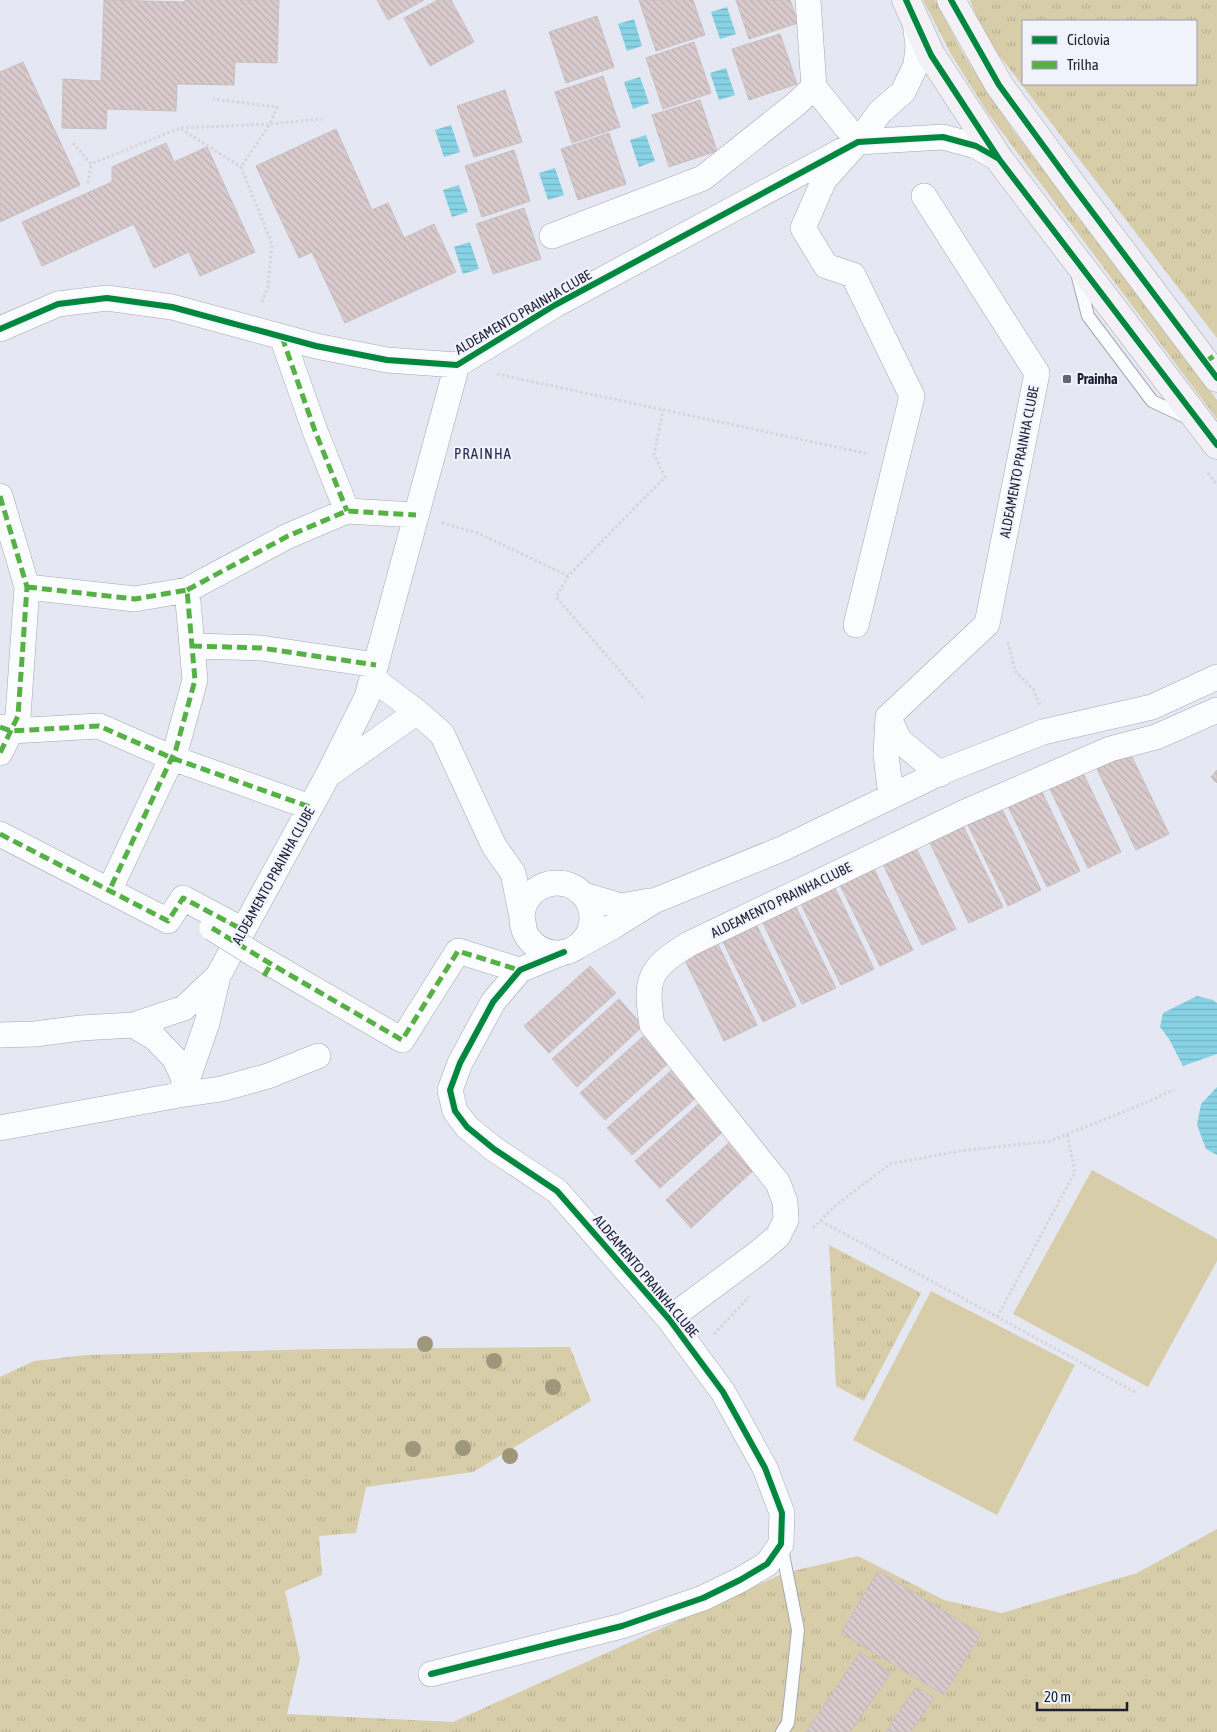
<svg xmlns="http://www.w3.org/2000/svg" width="1217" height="1732" font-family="'Asap Condensed',sans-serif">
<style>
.grass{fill:url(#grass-tufts);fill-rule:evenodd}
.garden{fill:#d7cda8}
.water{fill:url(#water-rules)}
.building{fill:url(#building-back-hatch);stroke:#c8bfc2}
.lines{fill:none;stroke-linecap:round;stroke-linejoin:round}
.lane-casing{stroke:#a4a7b3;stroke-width:14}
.street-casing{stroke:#a4a7b3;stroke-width:26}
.secondary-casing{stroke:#a4a7b3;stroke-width:29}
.path{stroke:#d5d6d9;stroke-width:3;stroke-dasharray:2.5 2.5;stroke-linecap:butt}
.lane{stroke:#fbfcfd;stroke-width:12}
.street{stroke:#fbfcfd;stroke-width:25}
.secondary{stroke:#f3f1f5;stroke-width:28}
.street-bridge-casing{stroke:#a4a7b3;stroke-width:26;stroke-linecap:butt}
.street-bridge{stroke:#fbfcfd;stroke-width:25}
.quiet{stroke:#55b146;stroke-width:5;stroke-dasharray:10 5;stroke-linecap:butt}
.cycleway-casing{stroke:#f0f2fc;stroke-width:9}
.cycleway{stroke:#00873e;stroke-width:6}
.tree{fill:#9e977b}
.poi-dot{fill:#626675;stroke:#f0f2fc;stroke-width:2}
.labels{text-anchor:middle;stroke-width:4;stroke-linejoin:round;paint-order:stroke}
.street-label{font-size:14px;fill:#1c2031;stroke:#f0f2fc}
.poi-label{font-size:14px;font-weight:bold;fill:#1c2031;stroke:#f0f2fc;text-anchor:start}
.neighbourhood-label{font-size:15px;letter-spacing:1px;fill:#252c4f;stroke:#f0f2fc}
</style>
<defs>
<pattern id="grass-tufts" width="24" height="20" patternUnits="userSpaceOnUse" patternTransform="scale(1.25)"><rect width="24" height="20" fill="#d7cda8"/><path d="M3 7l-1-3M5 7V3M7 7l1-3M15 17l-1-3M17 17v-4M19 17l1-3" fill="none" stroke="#b8b091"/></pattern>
<pattern id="water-rules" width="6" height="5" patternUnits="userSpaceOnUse" patternTransform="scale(1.25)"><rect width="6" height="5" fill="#87d2e4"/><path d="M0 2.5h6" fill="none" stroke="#74b4c4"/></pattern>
<pattern id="building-back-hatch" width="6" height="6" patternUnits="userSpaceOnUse" patternTransform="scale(1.25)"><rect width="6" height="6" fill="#d9cbcc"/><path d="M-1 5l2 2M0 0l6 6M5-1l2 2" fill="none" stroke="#baaeb0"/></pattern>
</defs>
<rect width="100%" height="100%" fill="#e5e8f2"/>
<path class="grass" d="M923 0H935L964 55 1013 130 1217 400V419L987 112 951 54Z
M970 0H1217V338L985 37ZM1023 21H1196V84H1023Z
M829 1245 921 1293 864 1401 836 1386Z
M570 1347 591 1401 473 1472 366 1487 356 1533 319 1536 322 1575 285 1591 300 1659 287 1714 453 1722 784 1573 858 1556 944 1600 1002 1613 1137 1573 1217 1529V1732H0V1377L34 1361 86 1355 320 1349Z"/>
<path class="garden" d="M1092 1170 1217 1239V1261L1148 1387 1013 1314Z
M931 1291 1075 1365 997 1515 853 1440Z"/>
<path class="water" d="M727 7 736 34 720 39 711 12Z
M634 19 642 46 627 51 618 24Z
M726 68 735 95 719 100 710 73Z
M640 77 649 103 633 109 624 82Z
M451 125 460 152 444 157 435 130Z
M646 135 655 161 639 167 630 140Z
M555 168 564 195 548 200 539 173Z
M459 185 468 212 452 217 443 190Z
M470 242 479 269 463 274 454 247Z
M1197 996 1213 1000 1217 1003V1054L1183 1066 1169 1039 1160 1027 1163 1013Z
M1217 1087V1155L1206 1149 1197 1125 1201 1104Z"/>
<path class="building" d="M104 0 185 2V0H279L277 63 235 62 234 85 177 84 176 111 107 109 106 129 62 128 63 79 101 81Z
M377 0H424L388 20Z
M438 0H451L474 42 430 66 404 18Z
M639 0H693L705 35 656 51Z
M736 0H790L798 23 749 39Z
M597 16 614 67 566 83 549 32Z
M780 34 797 84 749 100 732 49Z
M694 42 711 93 663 109 646 58Z
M23 62 80 185 0 222V72Z
M603 76 620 127 572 143 555 92Z
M505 90 522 142 474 157 457 106Z
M700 100 717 151 669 167 652 115Z
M336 129 372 210 388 203 404 238 434 224 456 272 345 323 312 252 299 258 256 166Z
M609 133 626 184 578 200 561 149Z
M166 143 174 162 207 147 255 252 200 276 189 252 154 268 134 224 42 266 22 222 112 182V167Z
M514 150 530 201 482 217 465 166Z
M524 208 541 259 493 274 476 224Z
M1130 753 1169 834 1136 850 1097 769Z
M1217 770V783L1211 777Z
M1082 771 1121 852 1088 868 1049 787Z
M1041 790 1080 871 1047 887 1008 806Z
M1002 809 1041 890 1008 906 968 825Z
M963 826 1003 907 969 923 930 843Z
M916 848 956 929 922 945 883 864Z
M874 869 913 950 880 966 840 885Z
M835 888 874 969 841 985 801 904Z
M796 907 836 988 802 1004 763 923Z
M757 926 796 1006 763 1022 723 942Z
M718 944 757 1025 724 1041 685 960Z
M590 966 616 993 549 1053 524 1026Z
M619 999 643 1026 577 1087 552 1059Z
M647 1033 672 1060 605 1120 580 1093Z
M674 1068 699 1095 632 1155 607 1128Z
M702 1101 727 1128 660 1188 635 1161Z
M732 1140 757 1167 691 1228 666 1200Z
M878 1571 981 1634 944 1695 841 1633Z
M860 1652 891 1673 850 1732H806Z
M916 1687 934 1698 911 1732H886Z"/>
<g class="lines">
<g class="lane-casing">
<path id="lane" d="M1077 273 1088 316 1152 401 1190 419
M781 1544 798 1630 788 1723 782 1732"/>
</g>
<g class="street-casing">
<path id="street" d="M808 0 814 87 858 142
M552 236 703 178 796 104 814 87
M0 329 58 304 107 298 172 307 316 346 387 360 457 365 555 305 858 142 943 137 976 146 999 159
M282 337 315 431 347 511
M0 496 27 587 18 716 0 753
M27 587 135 599 187 590 195 680 176 749 109 891
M187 590 288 536 347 511 416 515
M856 625 912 396 853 275 826 266 803 228 824 180 858 142 880 112 903 92 916 65 918 46 915 22
M192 646 261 648 376 665
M372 678 417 712 442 734 494 846 513 873 524 927
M888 717 900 741 940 774
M0 727 11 731 99 726 172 758 310 807
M331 773 417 712
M891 796 886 755 888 717 987 624 1037 373 924 196
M0 834 168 921 183 898 243 930
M522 918a35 35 0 1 1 70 0a35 35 0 1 1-70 0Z
M584 895 621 906 649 901
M571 950 614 926 654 901 784 848 944 771 1043 732 1152 707 1217 677
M252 953 402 1040 458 951 519 970
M133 1025 184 1008 218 976
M0 1035 35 1034 81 1028 133 1025 155 1038 175 1059 185 1081
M179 1095 189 1075 207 1023 218 976 328 775 367 697 457 365
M0 1128 179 1095 221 1089 268 1076 318 1056
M669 1319 758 1253 778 1236 786 1220 785 1202 778 1183 652 1025C645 979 648 969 689 944L963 813 1110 749 1156 737 1217 710
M431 1674 622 1626 703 1598 740 1580 767 1564 781 1544 782 1513 765 1468 723 1392 669 1319 557 1191 494 1149 467 1127 455 1111 450 1090 460 1063 493 1002 520 970 564 952"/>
</g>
<g class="secondary-casing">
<path id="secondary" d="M906 0 931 55 999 159 1217 445
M951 0 999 85 1072 185 1217 378"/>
</g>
<path class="path" d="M181 129 241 167
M73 143 91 164 180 128 270 124 277 107 213 99
M88 183 91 164
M262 302 268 287 272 244 241 167 270 124 322 119
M497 374 869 454
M1208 473 1217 485
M442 523 478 533 568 576 665 477 654 454 663 410
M568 576 556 597 645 700
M1008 642 1015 671 1033 689 1039 703 1041 704
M821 1221 1137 1393
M813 1228 835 1206 890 1164 960 1151 1050 1141 1133 1108 1174 1090
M997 1317 1075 1172 1067 1134
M714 1334 749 1297"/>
<use href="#lane" class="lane"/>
<use href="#street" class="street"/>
<use href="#secondary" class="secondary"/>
<g class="street-bridge-casing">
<path id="street-bridge" d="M212 928 252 953"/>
</g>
<use href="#street-bridge" class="street-bridge"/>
<path class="quiet" d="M282 337 315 431 347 511
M1205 362 1217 354
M0 496 27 587 18 716 0 753
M27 587 135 599 187 590 195 680 176 749 109 891
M187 590 288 536 347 511 416 515
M192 646 261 648 376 665
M0 727 11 731 99 726 172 758 310 807
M0 834 168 921 183 898 243 930
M212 928 271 964 402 1040 458 951 519 970
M264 976 271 964"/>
<g class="cycleway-casing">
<path id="cycleway" d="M906 0 931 55 999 159 1217 445
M951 0 999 85 1072 185 1217 378
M0 329 58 304 107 298 172 307 316 346 387 360 457 365 555 305 858 142 943 137 976 146 999 159
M431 1674 622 1626 703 1598 740 1580 767 1564 781 1544 782 1513 765 1468 723 1392 669 1319 557 1191 494 1149 467 1127 455 1111 450 1090 460 1063 493 1002 520 970 564 952"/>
</g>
<use href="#cycleway" class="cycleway"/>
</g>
<g class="tree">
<circle cx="425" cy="1344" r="8"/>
<circle cx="494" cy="1361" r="8"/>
<circle cx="553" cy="1387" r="8"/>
<circle cx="463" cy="1448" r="8"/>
<circle cx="413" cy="1449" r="8"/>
<circle cx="510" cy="1456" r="8"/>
</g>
<rect class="poi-dot" x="1062" y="374" width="10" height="10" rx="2.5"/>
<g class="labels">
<g class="street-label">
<text transform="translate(523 312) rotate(-30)" y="5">ALDEAMENTO PRAINHA CLUBE</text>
<text transform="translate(1019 462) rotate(-79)" y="5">ALDEAMENTO PRAINHA CLUBE</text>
<text transform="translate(273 876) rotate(-61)" y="5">ALDEAMENTO PRAINHA CLUBE</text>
<text transform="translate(781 900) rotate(-26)" y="5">ALDEAMENTO PRAINHA CLUBE</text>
<text transform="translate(646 1276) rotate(50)" y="5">ALDEAMENTO PRAINHA CLUBE</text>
</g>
<g class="poi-label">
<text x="1077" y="384">Prainha</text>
</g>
<g class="neighbourhood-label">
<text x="483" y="459">PRAINHA</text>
</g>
</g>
<rect x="1022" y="20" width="175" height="65" fill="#f0f2fc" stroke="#9b9eab"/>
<rect x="1032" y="36" width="25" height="8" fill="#00873e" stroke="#9b9eab"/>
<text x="1067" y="45" font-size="15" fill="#1c2031">Ciclovia</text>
<rect x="1032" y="61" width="25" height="8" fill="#55b146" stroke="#9b9eab"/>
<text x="1067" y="70" font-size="15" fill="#1c2031">Trilha</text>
<path d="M1037 1702v8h90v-8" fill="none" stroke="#1c2031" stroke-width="2.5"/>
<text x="1044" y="1702" font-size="15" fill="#1c2031" stroke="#f0f2fc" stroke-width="4" paint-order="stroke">20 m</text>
</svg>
